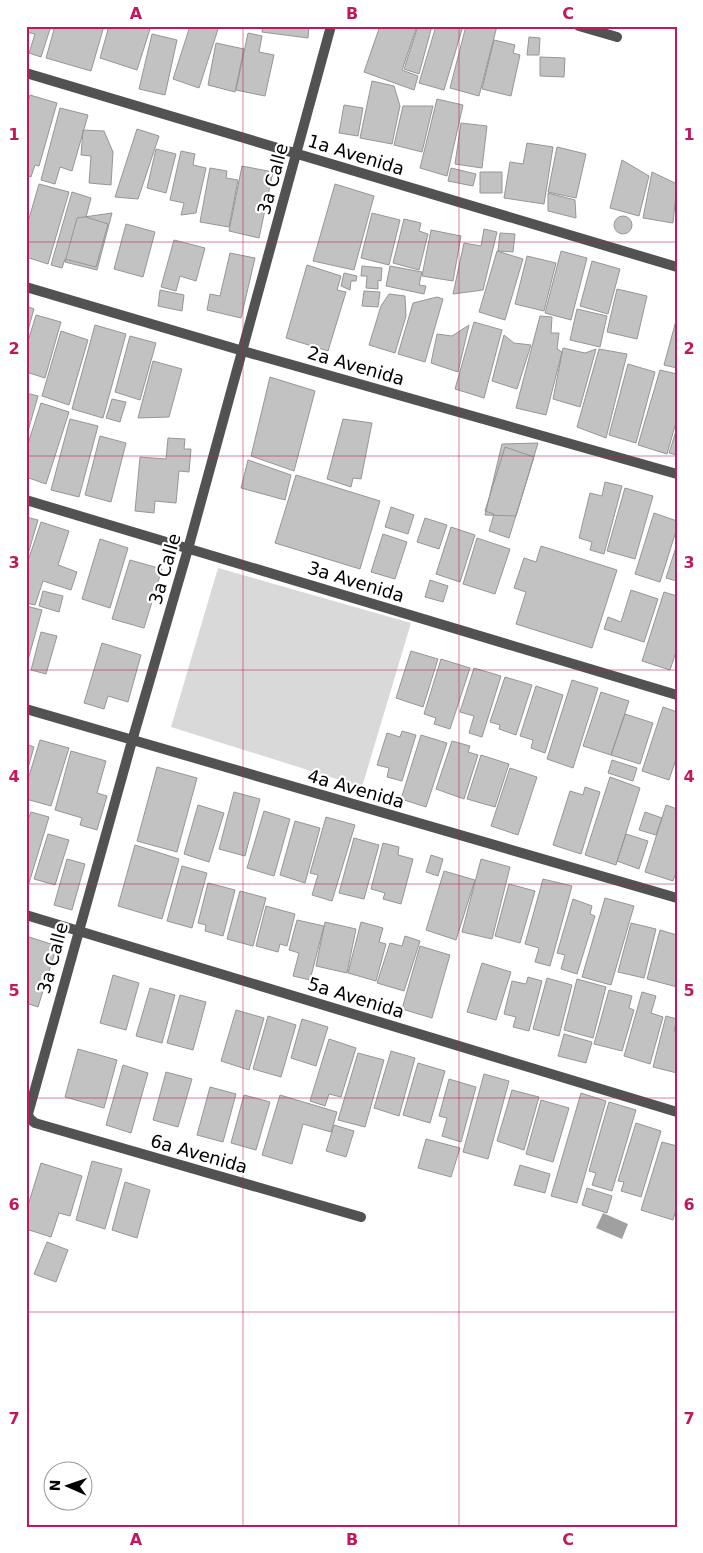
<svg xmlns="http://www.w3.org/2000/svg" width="703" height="1553" font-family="'DejaVu Sans',sans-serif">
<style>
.green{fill:#d9d9d9}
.water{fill:#a0a0a0}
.building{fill:#c2c2c2;stroke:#969696}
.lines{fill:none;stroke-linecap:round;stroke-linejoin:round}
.minor{stroke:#525252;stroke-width:10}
.grid{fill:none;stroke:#c2185b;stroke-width:1;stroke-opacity:0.55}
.labels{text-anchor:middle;stroke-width:4.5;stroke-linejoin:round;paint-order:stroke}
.street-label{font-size:18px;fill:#000;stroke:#fff}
.neatline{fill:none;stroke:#c2185b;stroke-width:2}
.grid-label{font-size:16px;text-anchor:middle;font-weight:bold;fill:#c2185b}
</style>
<rect width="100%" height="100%" fill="#fff"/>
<path class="green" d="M218 568 411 623 362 787 171 727Z"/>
<path class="water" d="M603 1213 628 1224 622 1239 596 1228Z"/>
<path class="building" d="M26 26H51L41 57 29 53 35 34 26 32Z
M55 26H104L91 71 46 58Z
M109 26H151L137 70 100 58Z
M190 26H219L199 88 173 79Z
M263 26H309L308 38 262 32Z
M380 26H417L402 70 418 76 414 90 364 72Z
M418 26H432L419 74 404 69Z
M436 26H463L444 90 419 83Z
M466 26H497L479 96 450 88Z
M248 33 262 36 259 52 274 55 265 96 236 90Z
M152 34 177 40 165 95 139 89Z
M529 37 540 38 539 55H527Z
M494 40 515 45 513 53 520 55 511 96 482 89Z
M216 43 244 49 235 92 208 85Z
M540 57 565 58 564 77 540 76Z
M372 81 394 86 400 106 392 144 360 138Z
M30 95 57 103 39 166 35 165 31 177 26 175V108Z
M437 99 463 105 447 176 420 168Z
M344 105 363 108 358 136 339 133Z
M403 106H433L422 152 394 145Z
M60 108 88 115 72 171 60 167 55 184 41 180Z
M461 123 487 126 482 168 455 164Z
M137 129 159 136 138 199 115 197Z
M83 130 104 131 113 152 111 185 89 183 91 156 81 155Z
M527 143 553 147 544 204 504 198 510 162 523 164Z
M557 147 586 154 576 198 548 192Z
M156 149 176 154 166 193 147 188Z
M181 151 195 154 193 165 206 168 196 213 181 215 184 203 170 200Z
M622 160 649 176 639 216 610 208Z
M242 166 273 172 259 238 229 231Z
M210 168 227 171 226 178 238 180 229 227 200 222Z
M451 168 476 174 473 186 448 181Z
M480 172H502V193H480Z
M652 172 677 184 673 223 643 218Z
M39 184 69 192 48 264 26 257V229Z
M335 184 374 196 354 270 313 261Z
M72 192 91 198 86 217 108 224 96 267 65 259 62 268 51 265Z
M548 193 575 200 576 218 548 211Z
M112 213 97 270 65 262 77 218Z
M372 213 400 220 389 265 361 258Z
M614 225a9 9 0 1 1 18 0a9 9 0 1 1-18 0Z
M404 219 421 223 419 231 428 234 419 270 393 263Z
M126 224 155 232 143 277 114 269Z
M484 229 497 232 483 290 453 294 464 243 481 246Z
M431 230 461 236 453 281 422 276Z
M500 233 515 234 513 252 498 251Z
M174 240 205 248 196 281 180 276 176 291 161 287Z
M497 251 523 259 505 320 479 312Z
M561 251 587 258 571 320 545 313Z
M230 253 255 258 241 318 207 310 210 294 220 296Z
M527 256 556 263 544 311 515 304Z
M592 261 620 269 608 314 580 306Z
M307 265 341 276 337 290 346 292 328 351 286 338Z
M362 266 382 268 381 281 378 280V289L366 288 367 276H361Z
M390 266 422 272 419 285 426 286 424 294 386 286Z
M344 273 357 276 356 281H351L350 290 341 286Z
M617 289 647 296 637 339 607 332Z
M160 290 184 295 182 311 158 306Z
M364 291 380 292 378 307 362 306Z
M389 294 405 296 406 316 395 353 369 345 381 306Z
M437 297 443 299 425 362 398 354 413 303Z
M26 306 34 309 26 337Z
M577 309 607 316 600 347 570 340Z
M36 315 61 322 45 378 26 372V348Z
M540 316 552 317 551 333H559L557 349 562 352 546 415 516 408Z
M677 317V368L664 365Z
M474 322 502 330 484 398 455 389Z
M95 325 126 334 103 418 72 409Z
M469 325 458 372 431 363 437 334 452 336Z
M61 331 88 340 69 405 42 396Z
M504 335 514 343 531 345 517 389 492 381Z
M130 336 156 343 140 400 115 392Z
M563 348 585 353 596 349 580 407 553 399Z
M599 349 627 354 606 438 577 427Z
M153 361 182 369 169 417 138 418Z
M628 364 655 372 636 443 609 435Z
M660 370 677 374V419L667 454 638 445Z
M270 377 315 391 294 471 251 456Z
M26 393 38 396 26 438Z
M112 399 126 402 120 422 106 418Z
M41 403 69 412 46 484 26 477V450Z
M70 419 98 426 79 497 51 490Z
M343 419 372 423 361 479 353 478 351 487 327 479Z
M677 428V455L669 453Z
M100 436 126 443 111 502 85 495Z
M168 438 185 439 184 449H191L189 472 179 471 176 503 155 501 154 513 135 511 140 457 166 459Z
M538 443 516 516 485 515 502 444Z
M505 447 534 457 509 538 489 531 494 514 485 511Z
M248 460 291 475 285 500 241 488Z
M296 475 380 501 360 569 275 543Z
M605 482 622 486 604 554 590 550 592 542 579 538 590 493 602 496Z
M625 488 653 496 635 559 607 551Z
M391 507 414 515 408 534 385 527Z
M654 513 677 521V528L660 582 635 574Z
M26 517 38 520 26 561Z
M425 518 447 525 439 549 417 542Z
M41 522 69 531 58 565 77 572 71 590 43 581 35 605 26 603V567Z
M451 527 475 535 460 582 436 574Z
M383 534 407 542 395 579 371 572Z
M477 538 510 549 495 594 463 584Z
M100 539 128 548 110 608 82 599Z
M677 544V581L666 578Z
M541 546 617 570 592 648 516 624 526 592 514 588 524 558 536 562Z
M130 560 162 569 144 628 112 619Z
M430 580 448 586 443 602 425 597Z
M631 590 658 599 644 642 604 629 608 617 621 622Z
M43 591 63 596 59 612 39 606Z
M664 592 677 596V649L670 670 642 661Z
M26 606 42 610 26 667Z
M41 632 57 636 46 674 31 670Z
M102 643 141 655 128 702 108 696 104 709 84 703Z
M411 651 438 659 423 707 396 698Z
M441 659 470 668 450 729 434 724 436 718 424 714Z
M474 668 501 676 482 737 469 733 474 716 460 712Z
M505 677 532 685 516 735 499 729 500 725 490 722Z
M572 680 598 688 573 768 547 759Z
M536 686 563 695 545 753 531 748 533 740 520 736Z
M601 692 629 701 611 755 583 746Z
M663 707 677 712V756L669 780 642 771Z
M625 714 653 723 640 764 611 755Z
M402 731 416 735 402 781 387 777 389 768 377 765 387 733 400 737Z
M421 735 447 743 426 807 401 799Z
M40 740 69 748 51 806 26 799V786Z
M452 741 470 746 468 752 478 755 464 799 436 789Z
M26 744 34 747 26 775Z
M71 751 106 761 97 793 107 796 97 830 80 825 82 818 55 810Z
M481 755 509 764 495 807 467 799Z
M612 760 637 768 633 781 608 773Z
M157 767 197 778 177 852 137 841Z
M510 768 537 777 518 835 491 826Z
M610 777 640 788 616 865 585 855Z
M585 787 600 792 581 854 553 845 570 791 583 795Z
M234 792 260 799 245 856 219 849Z
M198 805 224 813 209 862 184 854Z
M666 805 677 809V870L673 881 645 872Z
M264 811 290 819 274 876 247 868Z
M31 812 49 817 26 893V825Z
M645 812 662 818 656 835 639 830Z
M326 817 355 825 332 901 312 895 318 875 310 873Z
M295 821 320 828 305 883 280 875Z
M48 834 69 840 55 885 34 879Z
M626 834 648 841 639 869 617 861Z
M354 838 379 845 364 899 339 893Z
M383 843 399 847 398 855 413 859 401 904 383 899 385 893 371 889Z
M135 845 179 859 162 919 118 906Z
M431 855 443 859 438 876 426 872Z
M67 859 85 864 72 910 54 905Z
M481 859 510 867 492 939 462 932Z
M182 866 207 873 192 928 167 921Z
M444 871 475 880 456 940 426 930Z
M543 879 572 886 550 966 535 962 539 948 525 944Z
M208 883 235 890 223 936 205 931 206 925 198 923Z
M509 884 535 891 520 943 495 936Z
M240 891 266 898 253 946 227 939Z
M605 898 634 906 611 985 582 977Z
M573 899 592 906 590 914 595 916 577 974 561 969 565 955 557 953Z
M266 906 295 914 287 946 280 944 278 952 256 946Z
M297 920 324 926 310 980 293 976 299 953 289 950Z
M325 922 356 929 347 973 316 966Z
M361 922 383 928 379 942 386 944 376 981 348 973Z
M631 923 656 929 644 978 618 972Z
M660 930 677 935V987L647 979Z
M26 936 57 946 38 1007 26 1003Z
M405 936 420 941 404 991 377 983 390 943 402 946Z
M420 946 450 955 432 1018 402 1009Z
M482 963 511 972 496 1020 467 1012Z
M113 975 139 983 126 1030 100 1023Z
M528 977 542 981 529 1031 513 1027 516 1017 504 1014 512 981 526 984Z
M547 978 572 985 559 1036 533 1029Z
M577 979 606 987 593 1038 564 1030Z
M150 988 175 995 162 1043 136 1036Z
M609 990 632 996 629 1008 634 1010 622 1051 594 1044Z
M642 992 656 996 651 1013 663 1017 650 1064 624 1056Z
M180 995 206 1002 193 1050 167 1043Z
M236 1010 264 1018 249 1070 221 1061Z
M268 1016 296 1025 281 1077 253 1069Z
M666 1016 677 1019 674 1031 677 1032V1073L653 1067Z
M302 1019 328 1027 316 1066 291 1058Z
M564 1034 592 1042 586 1063 558 1056Z
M329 1039 356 1048 341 1097 329 1094 325 1106 310 1101Z
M78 1049 117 1060 104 1108 65 1097Z
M391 1051 415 1058 399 1116 374 1108Z
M358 1053 384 1060 365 1127 338 1120Z
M418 1063 445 1071 430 1123 403 1115Z
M123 1065 148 1073 131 1133 106 1125Z
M166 1072 192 1079 178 1127 153 1120Z
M484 1074 509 1081 488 1159 463 1152Z
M449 1079 476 1087 461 1142 442 1136 447 1118 439 1116Z
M210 1087 236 1094 223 1142 197 1135Z
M512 1090 539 1097 524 1150 497 1141Z
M581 1093 606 1101 577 1203 551 1196Z
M244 1095 270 1102 256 1150 231 1143Z
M280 1095 337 1112 331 1132 303 1124 292 1164 262 1155Z
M541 1100 569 1108 553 1162 526 1154Z
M609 1102 636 1110 612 1191 592 1185 596 1173 589 1171Z
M636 1123 661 1131 641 1197 621 1191 624 1182 618 1181Z
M334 1125 354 1131 346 1157 326 1151Z
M426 1139 460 1148 451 1177 418 1168Z
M662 1142 677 1146V1206L673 1220 641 1210Z
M92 1161 122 1169 105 1229 76 1220Z
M41 1163 82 1176 70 1216 59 1213 51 1237 26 1229V1212Z
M520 1165 550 1174 545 1193 514 1185Z
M125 1182 150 1190 137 1238 112 1230Z
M587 1188 612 1196 607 1213 582 1205Z
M47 1242 68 1250 56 1282 34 1274Z"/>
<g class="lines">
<path class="minor" d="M331 26 188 549 132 741 28 1114 30 1119 35 1123 361 1217
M579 26 617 37
M26 73 677 267
M26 287 243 351 677 474
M26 500 677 695
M26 709 677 898
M26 915 677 1112"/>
</g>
<path class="grid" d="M243 26V1527M459 26V1527M26 242H677M26 456H677M26 670H677M26 884H677M26 1098H677M26 1312H677"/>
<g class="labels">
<g class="street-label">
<text transform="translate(356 155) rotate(17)" y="6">1a Avenida</text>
<text transform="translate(273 179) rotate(-75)" y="6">3a Calle</text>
<text transform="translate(356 366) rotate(16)" y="6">2a Avenida</text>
<text transform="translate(165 569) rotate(-74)" y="6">3a Calle</text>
<text transform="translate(356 582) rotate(17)" y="6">3a Avenida</text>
<text transform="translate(356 789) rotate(16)" y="6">4a Avenida</text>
<text transform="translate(53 958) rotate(-75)" y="6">3a Calle</text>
<text transform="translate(356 998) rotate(17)" y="6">5a Avenida</text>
<text transform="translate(199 1154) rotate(16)" y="6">6a Avenida</text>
</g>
</g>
<rect width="703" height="1553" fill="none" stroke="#ffffff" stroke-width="55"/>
<g transform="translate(68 1486) rotate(272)"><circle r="24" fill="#ffffff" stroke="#999999"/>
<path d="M0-4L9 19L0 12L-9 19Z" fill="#000000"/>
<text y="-8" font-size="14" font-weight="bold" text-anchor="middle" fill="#000000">N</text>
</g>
<rect x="28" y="28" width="648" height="1498" class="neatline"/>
<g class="grid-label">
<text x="136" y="19">A</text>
<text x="352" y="19">B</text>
<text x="568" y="19">C</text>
<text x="14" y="140">1</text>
<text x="689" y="140">1</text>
<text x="14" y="354">2</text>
<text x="689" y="354">2</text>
<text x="14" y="568">3</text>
<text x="689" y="568">3</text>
<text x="14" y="782">4</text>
<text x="689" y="782">4</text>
<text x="14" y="996">5</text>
<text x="689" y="996">5</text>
<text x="14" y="1210">6</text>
<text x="689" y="1210">6</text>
<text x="14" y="1424">7</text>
<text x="689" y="1424">7</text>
<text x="136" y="1545">A</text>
<text x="352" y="1545">B</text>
<text x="568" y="1545">C</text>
</g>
</svg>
